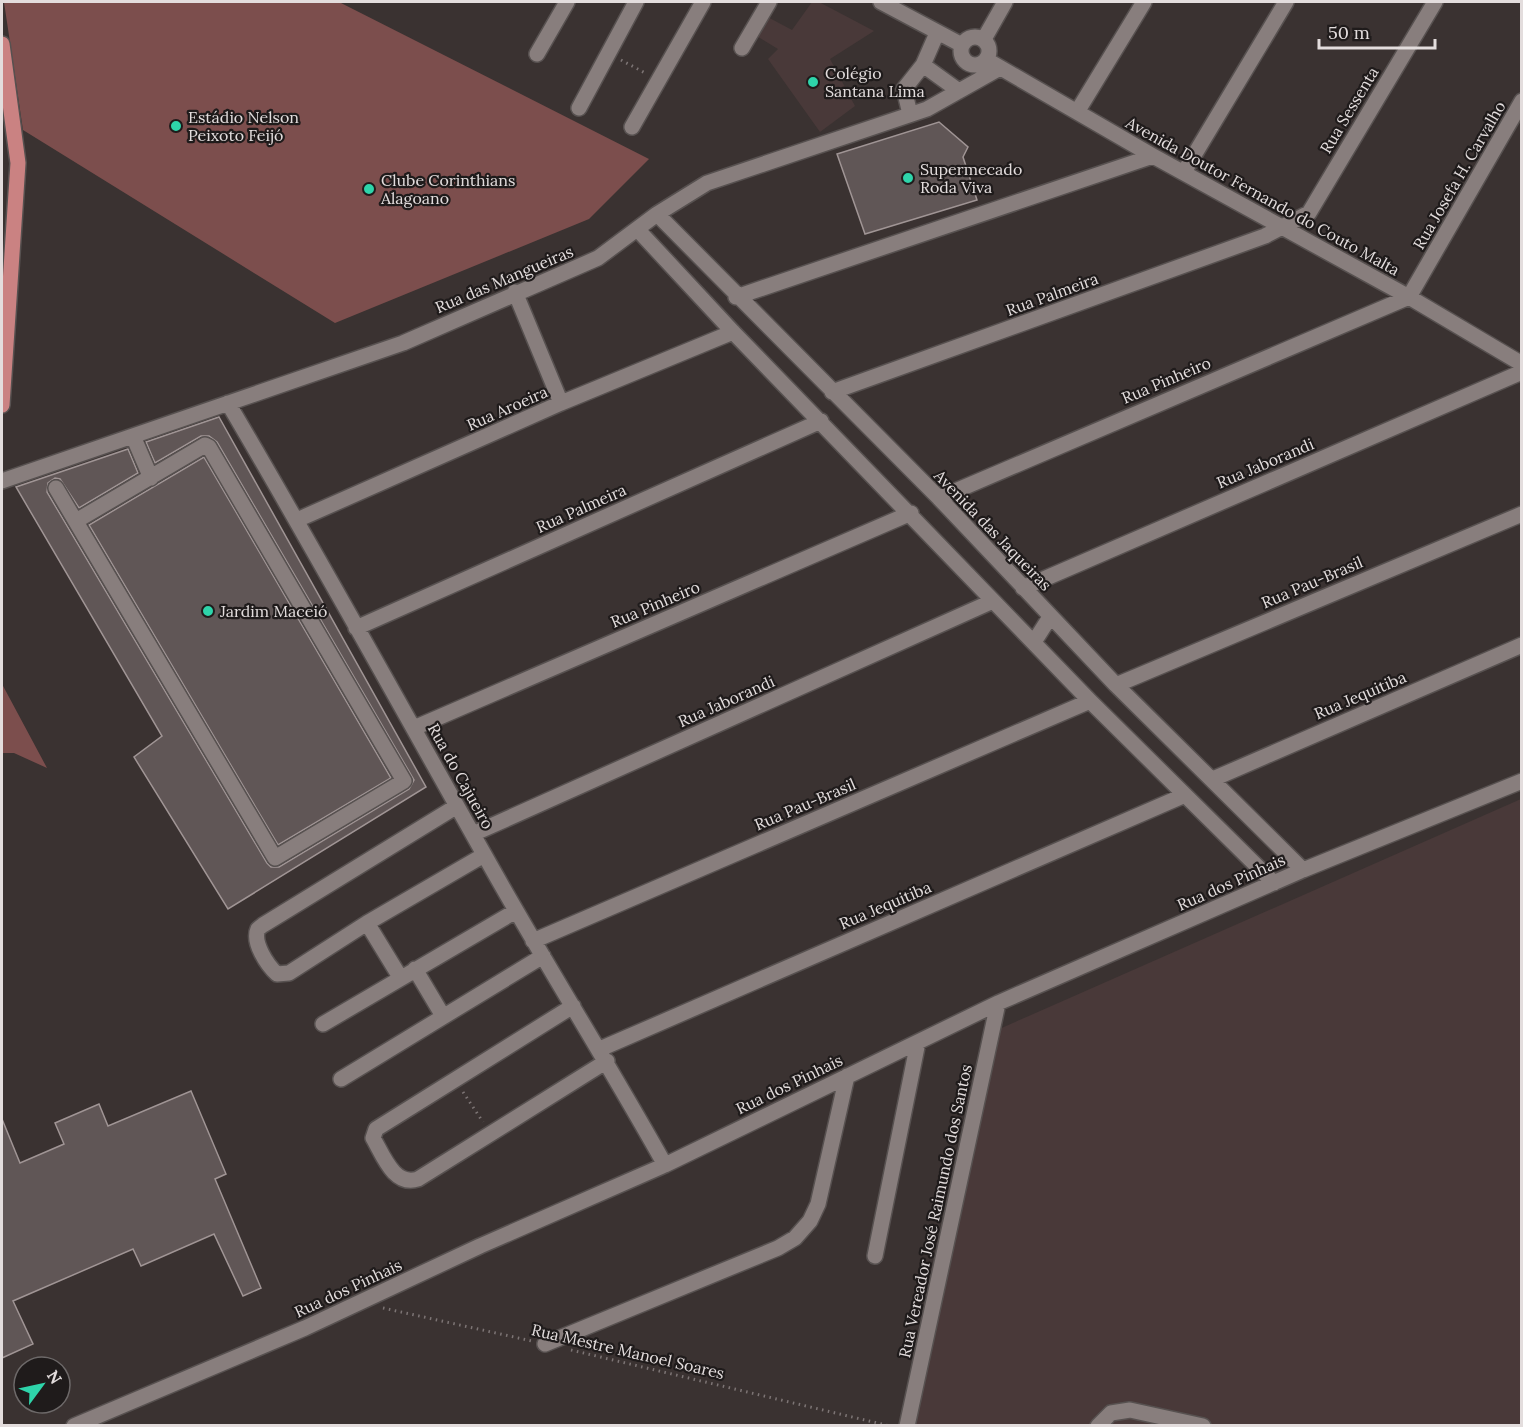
<svg xmlns="http://www.w3.org/2000/svg" width="1523" height="1427" font-family="Lora,serif">
<style>
.built{fill:#493939}
.green{fill:#7c4e4d}
.building{fill:#605656;stroke:#a09595;stroke-width:1.5}
.lines{fill:none;stroke-linecap:round;stroke-linejoin:round}
.minor-casing{stroke:#575150;stroke-width:18}
.major-casing{stroke:#575150;stroke-width:18}
.path{stroke:#7d7575;stroke-width:3;stroke-dasharray:1.5 4.5;stroke-linecap:butt}
.minor{stroke:#887e7d;stroke-width:15}
.major{stroke:#ca8282;stroke-width:15}
.poi-dot{fill:#2ed4aa;stroke:#1f1b1b;stroke-width:2}
.labels{text-anchor:middle;stroke-width:4.5;stroke-linejoin:round;paint-order:stroke}
.poi-label{font-size:16px;fill:#e3dddd;stroke:#1f1b1b;text-anchor:start}
.street-label{font-size:16px;fill:#e3dddd;stroke:#1f1b1b}
</style>
<rect width="100%" height="100%" fill="#3a3231"/>
<path class="built" d="M812 2H819L874 31 830 59 855 106 820 132 768 59 778 49 752 33 762 14 792 30Z
M1521 799V1425L908 1426 997 1030Z"/>
<path class="green" d="M4 2H339L649 159 589 219 335 323 23 130Z
M2 684 47 768 14 753H2Z"/>
<path class="building" d="M939 122 968 147 963 157 977 200 865 234 837 154Z
M219 417 426 787 228 909 134 757 162 736 16 487 128 449 138 473 79 508 60 479 55 478 48 483 47 492 267 863 271 867H279L409 789 414 780 217 442 209 436H201L155 463 146 442Z
M204 457 391 778 278 845 89 525Z
M191 1091 226 1174 215 1179 261 1288 243 1296 214 1234 141 1266 133 1249 13 1301 33 1344 2 1358V1119L20 1163 64 1144 55 1123 99 1104 108 1126Z"/>
<g class="lines">
<g class="minor-casing">
<path id="minor" d="M881 2 962 45
M961 51a14 14 0 1 1 28 0a14 14 0 1 1-28 0Z
M984 39 1005 2
M742 48 769 2
M537 54 567 2
M987 60 1153 156 1409 297 1522 364
M923 65 937 33
M579 108 636 2
M1077 112 1144 2
M910 114 904 89 923 65 959 91
M632 127 703 2
M1184 172 1286 2
M657 214 939 498 1116 685 1303 870
M638 230 733 332 1090 701 1274 883
M515 292 561 403
M736 297 1153 156
M832 392 1265 236 1309 213 1435 2
M228 403C316 552 400 705 485 856 543 960 607 1061 665 1165
M133 436 151 478
M2 481 403 343 598 258 657 214 707 183 927 109 1000 68
M56 488 275 858 404 781 209 447 205 445 76 521
M939 498 1409 297 1522 101
M297 520 561 403 733 332
M1023 588 1522 372
M356 628 821 421
M1034 642 1050 617
M1116 685 1522 514
M414 728 911 513
M1213 779 1522 645
M457 806 263 925 258 929C252 942 267 965 277 974L289 973 367 923 484 855
M473 834 993 601
M367 923 400 977
M533 941 1090 701
M415 969 443 1016
M573 1006 376 1129 373 1138C383 1155 394 1187 418 1179L607 1061
M323 1024 516 911
M600 1049 1185 795
M341 1079 543 956
M875 1256 918 1042
M545 1344 778 1248 795 1238 810 1221 818 1204 847 1076
M74 1426 305 1328 480 1246 665 1165 998 1003 1303 870 1522 781
M907 1426 998 1003
M1098 1426 1111 1413 1130 1410 1203 1426"/>
</g>
<g class="major-casing">
<path id="major" d="M2 44 18 163 2 405"/>
</g>
<path class="path" d="M621 60 647 74
M463 1092 483 1122
M383 1308 532 1341
M571 1350 890 1426"/>
<use href="#minor" class="minor"/>
<use href="#major" class="major"/>
</g>
<g class="poi-dot">
<circle cx="813" cy="82" r="6"/>
<circle cx="176" cy="126" r="6"/>
<circle cx="908" cy="178" r="6"/>
<circle cx="369" cy="189" r="6"/>
<circle cx="208" cy="611" r="6"/>
</g>
<g class="labels">
<g class="poi-label">
<text x="825" y="79">Colégio<tspan x="825" dy="18">Santana Lima</tspan></text>
<text x="188" y="123">Estádio Nelson<tspan x="188" dy="18">Peixoto Feijó</tspan></text>
<text x="920" y="175">Supermecado<tspan x="920" dy="18">Roda Viva</tspan></text>
<text x="381" y="186">Clube Corinthians<tspan x="381" dy="18">Alagoano</tspan></text>
<text x="220" y="617">Jardim Maceió</text>
</g>
<g class="street-label">
<text transform="translate(1349 110) rotate(-59)" y="6">Rua Sessenta</text>
<text transform="translate(1459 175) rotate(-60)" y="6">Rua Josefa H. Carvalho</text>
<text transform="translate(1263 196) rotate(29)" y="6">Avenida Doutor Fernando do Couto Malta</text>
<text transform="translate(504 279) rotate(-23)" y="6">Rua das Mangueiras</text>
<text transform="translate(1052 294) rotate(-20)" y="6">Rua Palmeira</text>
<text transform="translate(1166 380) rotate(-23)" y="6">Rua Pinheiro</text>
<text transform="translate(507 408) rotate(-24)" y="6">Rua Aroeira</text>
<text transform="translate(1265 463) rotate(-23)" y="6">Rua Jaborandi</text>
<text transform="translate(581 508) rotate(-24)" y="6">Rua Palmeira</text>
<text transform="translate(993 530) rotate(46)" y="6">Avenida das Jaqueiras</text>
<text transform="translate(1312 582) rotate(-23)" y="6">Rua Pau-Brasil</text>
<text transform="translate(655 604) rotate(-23)" y="6">Rua Pinheiro</text>
<text transform="translate(1360 695) rotate(-23)" y="6">Rua Jequitiba</text>
<text transform="translate(726 701) rotate(-24)" y="6">Rua Jaborandi</text>
<text transform="translate(461 776) rotate(61)" y="6">Rua do Cajueiro</text>
<text transform="translate(805 804) rotate(-23)" y="6">Rua Pau-Brasil</text>
<text transform="translate(1231 882) rotate(-24)" y="6">Rua dos Pinhais</text>
<text transform="translate(885 905) rotate(-23)" y="6">Rua Jequitiba</text>
<text transform="translate(789 1084) rotate(-26)" y="6">Rua dos Pinhais</text>
<text transform="translate(935 1211) rotate(-78)" y="6">Rua Vereador José Raimundo dos Santos</text>
<text transform="translate(348 1288) rotate(-25)" y="6">Rua dos Pinhais</text>
<text transform="translate(628 1351) rotate(13)" y="6">Rua Mestre Manoel Soares</text>
</g>
</g>
<rect width="1523" height="1427" fill="none" stroke="#e3dddd" stroke-width="6"/>
<g transform="translate(42 1385) rotate(57)"><circle r="28" fill="#1f1b1b" stroke="#6d6969" stroke-width="1.5"/>
<path d="M0-4.5L10 22L0 15L-10 22Z" fill="#2ed4aa"/>
<text y="-9" font-size="16" font-weight="bold" text-anchor="middle" fill="#e3dddd">N</text>
</g>
<path d="M1319 39v9h116v-9" fill="none" stroke="#e3dddd" stroke-width="3"/>
<text x="1328" y="39" font-size="18" fill="#e3dddd" stroke="#1f1b1b" stroke-width="4.5" paint-order="stroke">50 m</text>
</svg>
